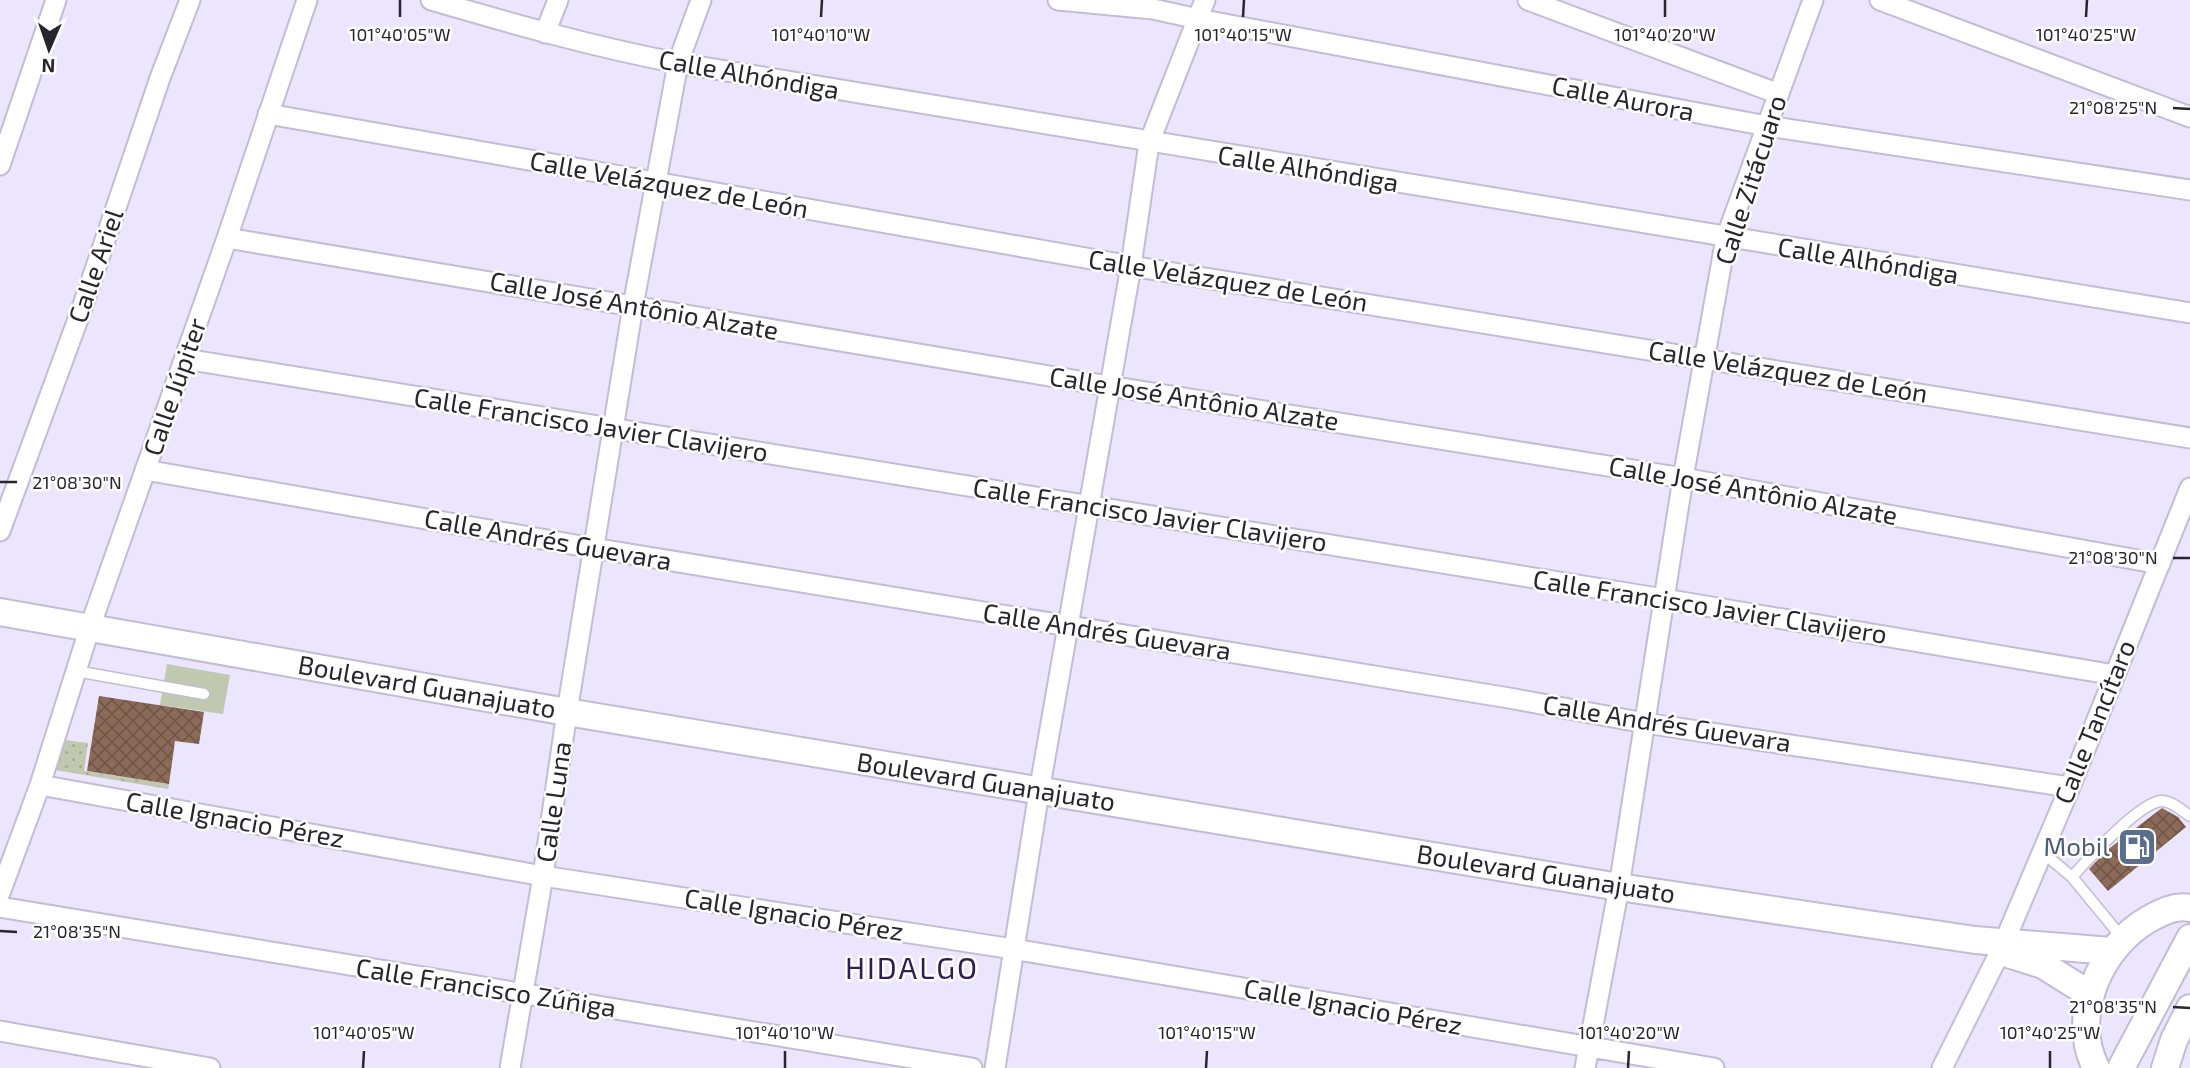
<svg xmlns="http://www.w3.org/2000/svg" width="2190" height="1068" font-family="'Exo 2',sans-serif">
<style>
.grass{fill:url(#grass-dots)}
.garden{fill:#c0c9b0}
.building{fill:url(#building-cross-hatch)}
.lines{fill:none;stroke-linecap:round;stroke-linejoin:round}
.lane-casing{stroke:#c2bcd4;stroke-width:13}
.street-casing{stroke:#c2bcd4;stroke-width:23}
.secondary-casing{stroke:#c2bcd4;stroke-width:30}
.lane{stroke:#fff;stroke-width:10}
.street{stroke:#fff;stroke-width:19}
.secondary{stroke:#fff;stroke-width:26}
.ticks{fill:none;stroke:#27252e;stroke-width:2.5}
.labels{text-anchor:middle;stroke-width:5;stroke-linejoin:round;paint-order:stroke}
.street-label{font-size:26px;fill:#27252e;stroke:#fff}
.service-label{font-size:26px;fill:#4e5e75;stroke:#fff;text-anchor:end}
.quarter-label{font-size:30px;letter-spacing:2px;fill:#311c55;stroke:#fff}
.ticks-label{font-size:18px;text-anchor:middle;fill:#27252e;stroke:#fff;stroke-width:5;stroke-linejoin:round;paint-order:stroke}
</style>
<defs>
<pattern id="grass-dots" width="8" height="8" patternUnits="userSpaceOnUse" patternTransform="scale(1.75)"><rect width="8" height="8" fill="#c0c9b0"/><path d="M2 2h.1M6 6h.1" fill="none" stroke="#a5ac98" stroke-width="1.8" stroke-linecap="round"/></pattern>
<pattern id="building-cross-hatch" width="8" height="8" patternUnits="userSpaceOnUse" patternTransform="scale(1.75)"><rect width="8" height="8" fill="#8c6a58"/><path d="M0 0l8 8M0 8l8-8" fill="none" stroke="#725749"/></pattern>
</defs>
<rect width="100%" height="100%" fill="#ebe5fd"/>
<path class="grass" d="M65 740 88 743 84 771 169 784 168 789 55 770Z"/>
<path class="garden" d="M167 664 230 675 223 714 160 705Z"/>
<path class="building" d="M99 696 204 712 199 744 175 741 169 784 87 771Z
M2162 808 2178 817 2186 827 2108 891 2089 869 2106 851Z"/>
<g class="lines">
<g class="lane-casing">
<path id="lane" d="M76 671 204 694
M2041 851 2072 877 2123 939
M2072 877C2087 860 2139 803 2161 801 2171 800 2182 811 2190 816"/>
</g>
<g class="street-casing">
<path id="street" d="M431 0C513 24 594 47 678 63L2190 313
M1058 0 1153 9 1198 19 1767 126 2190 190
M1528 0 1779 94
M1880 0 2190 117
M545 33 558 0
M268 114 1131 266 2190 438
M0 165 56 0
M227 238 1109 386 1683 478 2160 564
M185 359 1664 599 2115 675
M145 470 593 548 1509 698 1645 723 2070 787
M0 531 81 311 160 78 190 0
M40 785 543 876 1013 949 1714 1068
M0 893 40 785 90 627 227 238 307 0
M0 907 972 1068
M0 1031 210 1068
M510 1068 543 876 567 712 633 306 678 63 701 0
M995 1068 1039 792 1131 266 1149 143 1205 0
M1585 1068 1619 887 1683 478 1726 238 1813 0
M1942 1068 2000 952 2070 787 2190 488"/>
</g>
<g class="secondary-casing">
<path id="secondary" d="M0 612 567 712 1619 887 1975 940 2111 951
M2002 952 2043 965 2091 995
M2096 1068C2069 1015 2101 946 2149 919 2162 912 2175 905 2190 908
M2121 1068 2190 938
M2165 1068 2174 1040 2190 1008"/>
</g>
<use href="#lane" class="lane"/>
<use href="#street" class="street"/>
<use href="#secondary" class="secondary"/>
</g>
<path class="ticks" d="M400 17V0M821 17 822 0M1243 17 1244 0M1665 17V0M2086 17 2087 0M2173 108 2190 109M0 482H17M2173 558H2190M0 931 17 932M2173 1007 2190 1008M363 1068 364 1051M785 1068V1051M1206 1068 1207 1051M1628 1068 1629 1051M2050 1068V1051"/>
<defs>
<g id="fuel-square" transform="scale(2.0125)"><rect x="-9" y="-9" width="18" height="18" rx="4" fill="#5c6f8a" stroke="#fff"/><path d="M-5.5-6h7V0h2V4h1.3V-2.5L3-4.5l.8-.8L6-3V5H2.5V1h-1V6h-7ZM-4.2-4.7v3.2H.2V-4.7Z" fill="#fff"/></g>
</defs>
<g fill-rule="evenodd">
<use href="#fuel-square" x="2137" y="847"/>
</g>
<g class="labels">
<g class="street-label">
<text transform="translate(749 75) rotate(10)" y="9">Calle Alhóndiga</text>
<text transform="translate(1623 99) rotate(11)" y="9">Calle Aurora</text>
<text transform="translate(1308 169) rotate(9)" y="9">Calle Alhóndiga</text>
<text transform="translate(1751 180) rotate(-72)" y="9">Calle Zitácuaro</text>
<text transform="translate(669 185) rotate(10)" y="9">Calle Velázquez de León</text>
<text transform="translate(1868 261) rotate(9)" y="9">Calle Alhóndiga</text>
<text transform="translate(96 266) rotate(-71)" y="9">Calle Ariel</text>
<text transform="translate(1228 281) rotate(9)" y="9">Calle Velázquez de León</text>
<text transform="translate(634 306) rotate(10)" y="9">Calle José Antônio Alzate</text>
<text transform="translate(1788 372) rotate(9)" y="9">Calle Velázquez de León</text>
<text transform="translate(175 387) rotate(-71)" y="9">Calle Júpiter</text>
<text transform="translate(1194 399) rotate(9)" y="9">Calle José Antônio Alzate</text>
<text transform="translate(591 425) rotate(9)" y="9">Calle Francisco Javier Clavijero</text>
<text transform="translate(1753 491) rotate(10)" y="9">Calle José Antônio Alzate</text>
<text transform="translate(1150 515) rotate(9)" y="9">Calle Francisco Javier Clavijero</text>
<text transform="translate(548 540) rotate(10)" y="9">Calle Andrés Guevara</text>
<text transform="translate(1710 607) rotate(9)" y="9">Calle Francisco Javier Clavijero</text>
<text transform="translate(1107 632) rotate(9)" y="9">Calle Andrés Guevara</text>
<text transform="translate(427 687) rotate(10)" y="9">Boulevard Guanajuato</text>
<text transform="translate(2095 722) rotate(-68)" y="9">Calle Tancítaro</text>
<text transform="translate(1667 724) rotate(9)" y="9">Calle Andrés Guevara</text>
<text transform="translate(986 782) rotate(9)" y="9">Boulevard Guanajuato</text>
<text transform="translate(554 802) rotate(-82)" y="9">Calle Luna</text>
<text transform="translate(235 820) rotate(10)" y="9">Calle Ignacio Pérez</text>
<text transform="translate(1546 874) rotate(9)" y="9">Boulevard Guanajuato</text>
<text transform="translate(794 915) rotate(9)" y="9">Calle Ignacio Pérez</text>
<text transform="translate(486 988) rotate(9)" y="9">Calle Francisco Zúñiga</text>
<text transform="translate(1353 1007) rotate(10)" y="9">Calle Ignacio Pérez</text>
</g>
<g class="service-label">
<text x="2110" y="856">Mobil</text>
</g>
<g class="quarter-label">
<text x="912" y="979">HIDALGO</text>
</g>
</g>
<g class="ticks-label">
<text x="400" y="41">101°40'05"W</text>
<text x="821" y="41">101°40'10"W</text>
<text x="1243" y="41">101°40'15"W</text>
<text x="1665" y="41">101°40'20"W</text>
<text x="2086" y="41">101°40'25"W</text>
<text x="2113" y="114">21°08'25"N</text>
<text x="77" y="489">21°08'30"N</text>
<text x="2113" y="564">21°08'30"N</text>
<text x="77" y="938">21°08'35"N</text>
<text x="2113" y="1013">21°08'35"N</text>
<text x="364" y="1039">101°40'05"W</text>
<text x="785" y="1039">101°40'10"W</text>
<text x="1207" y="1039">101°40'15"W</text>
<text x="1629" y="1039">101°40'20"W</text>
<text x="2050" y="1039">101°40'25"W</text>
</g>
<g transform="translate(49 49) rotate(182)" stroke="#ffffff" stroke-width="5" paint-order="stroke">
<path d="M0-5L12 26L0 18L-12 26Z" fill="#27252e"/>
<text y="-10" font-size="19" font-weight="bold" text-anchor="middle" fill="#27252e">N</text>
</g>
</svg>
